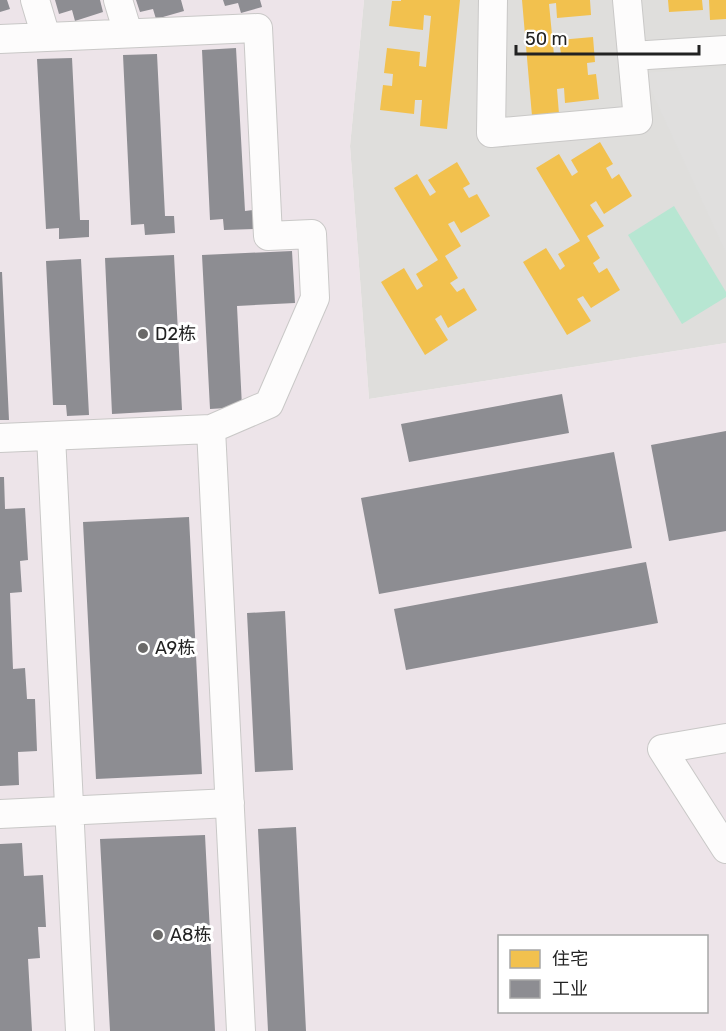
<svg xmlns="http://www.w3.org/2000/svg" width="726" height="1031" font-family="Rubik,'Noto Sans SC',sans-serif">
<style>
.residential{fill:#dfdedc}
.industrial{fill:#ede4e9;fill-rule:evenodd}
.pitch{fill:#b7e6d2}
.parking{fill:#e0dfde}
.homes{fill:#f2c14e}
.industry{fill:#8d8d92}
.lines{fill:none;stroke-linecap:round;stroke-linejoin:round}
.minor-casing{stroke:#c9c8c7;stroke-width:30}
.minor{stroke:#fdfcfc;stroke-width:28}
.poi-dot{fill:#6a6968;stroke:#fff;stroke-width:2}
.labels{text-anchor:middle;stroke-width:6;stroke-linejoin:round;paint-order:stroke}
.poi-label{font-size:18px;fill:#222;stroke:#fff;text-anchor:start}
</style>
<rect width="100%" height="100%" fill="#f0eeeb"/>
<path class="residential" d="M364 0H726V343L369 399 350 146Z"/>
<path class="industrial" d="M0 0H364L350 146 369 399 726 343V1031H0ZM500 936H706V1012H500Z"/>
<path class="pitch" d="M674 206 726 292V297L682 324 628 235Z"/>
<path class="parking" d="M726 67V253L643 73Z"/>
<path class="homes" d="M401 0H460L447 129 420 126 422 100H415L414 114 380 110 383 85 392 86 393 74 384 73 387 48 420 52 419 66 426 67 431 16 424 15 423 30 389 26 392 1H401Z
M522 0H590L591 15 557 18 556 3 549 4 554 55 561 54 559 40 593 37 595 62 587 63 588 75 596 74 599 99 565 103 564 88 557 89 559 114 532 116Z
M668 0H702L703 10 669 12Z
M709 0H726V19L710 20Z
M600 142 613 164 606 168 612 179 619 174 632 196 604 214 596 201 590 205 604 226 587 236 600 258 593 263 599 273 607 268 620 290 591 308 583 296 577 299 591 321 567 335 523 262 546 248 560 270 565 266 558 254 580 241 536 168 559 154 572 176 578 172 571 160Z
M457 162 470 184 463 188 469 198 477 194 490 216 461 233 454 221 448 224 461 246 445 256 458 278 450 283 457 292 464 288 477 310 448 328 441 315 435 319 448 340 425 355 381 282 404 268 417 290 423 286 416 274 438 260 394 188 417 174 430 196 436 192 428 180Z"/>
<path class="industry" d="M0 0H7L10 9 0 12Z
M55 0H100L103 12 75 21 72 10 59 14Z
M136 0H181L184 11 156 19 153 9 140 12Z
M223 0H260L262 7 241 13 238 3 225 6Z
M236 48 245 211 253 210 254 229 224 230 223 219 210 220 202 50Z
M157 54 165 216H174L175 233 145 235 144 224 131 225 123 55Z
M72 58 80 220H89V237L59 239V228L46 229 37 59Z
M292 251 295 303 237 306 242 407 210 409 202 255Z
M174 255 182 410 112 414 105 258Z
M81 259 89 415 67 416 66 405H53L46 261Z
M0 272H2L9 420H0Z
M562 394 569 433 409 462 401 424Z
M726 431V531L669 541 651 445Z
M614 452 632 548 379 594 361 498Z
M0 477H4L5 509 25 508 28 560 20 561 22 592 10 593 13 669 25 668 27 699H35L37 751 18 752 19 785 0 786Z
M189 517 202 774 96 779 83 522Z
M646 562 658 623 406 670 394 609Z
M285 611 293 770 255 772 247 613Z
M296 827 306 1031H268L258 829Z
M205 835 215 1031H110L100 839Z
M22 843 24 876 43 875 46 927H38L40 958 28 959 32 1031H0V844Z"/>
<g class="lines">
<g class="minor-casing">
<path id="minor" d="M35 0 46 37
M118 0 128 33
M493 0 491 133 638 120 627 0
M0 39 258 28 268 236 312 234 315 298 269 404 211 429 0 438
M632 56 726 50
M211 429 241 1031
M51 436 80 1031
M726 738 662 749 726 849
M0 814 230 803"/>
</g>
<use href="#minor" class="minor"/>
</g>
<g class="poi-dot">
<circle cx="143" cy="334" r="6"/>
<circle cx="143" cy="648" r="6"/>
<circle cx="158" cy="935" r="6"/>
</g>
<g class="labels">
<g class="poi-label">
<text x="155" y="340">D2栋</text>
<text x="155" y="654">A9栋</text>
<text x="170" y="941">A8栋</text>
</g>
</g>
<rect x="498" y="935" width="210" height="78" fill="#ffffff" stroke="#a7a7a7" stroke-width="1.5"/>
<rect x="510" y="950" width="30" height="18" fill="#f2c14e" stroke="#a7a7a7" stroke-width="1.5"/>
<text x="552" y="965" font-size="18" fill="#222222">住宅</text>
<rect x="510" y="980" width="30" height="18" fill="#8d8d92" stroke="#a7a7a7" stroke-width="1.5"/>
<text x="552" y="995" font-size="18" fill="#222222">工业</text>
<path d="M516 45v9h183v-9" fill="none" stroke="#222222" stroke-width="3"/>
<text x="525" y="45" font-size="18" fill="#222222" stroke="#ffffff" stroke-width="4.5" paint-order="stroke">50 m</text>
</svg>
